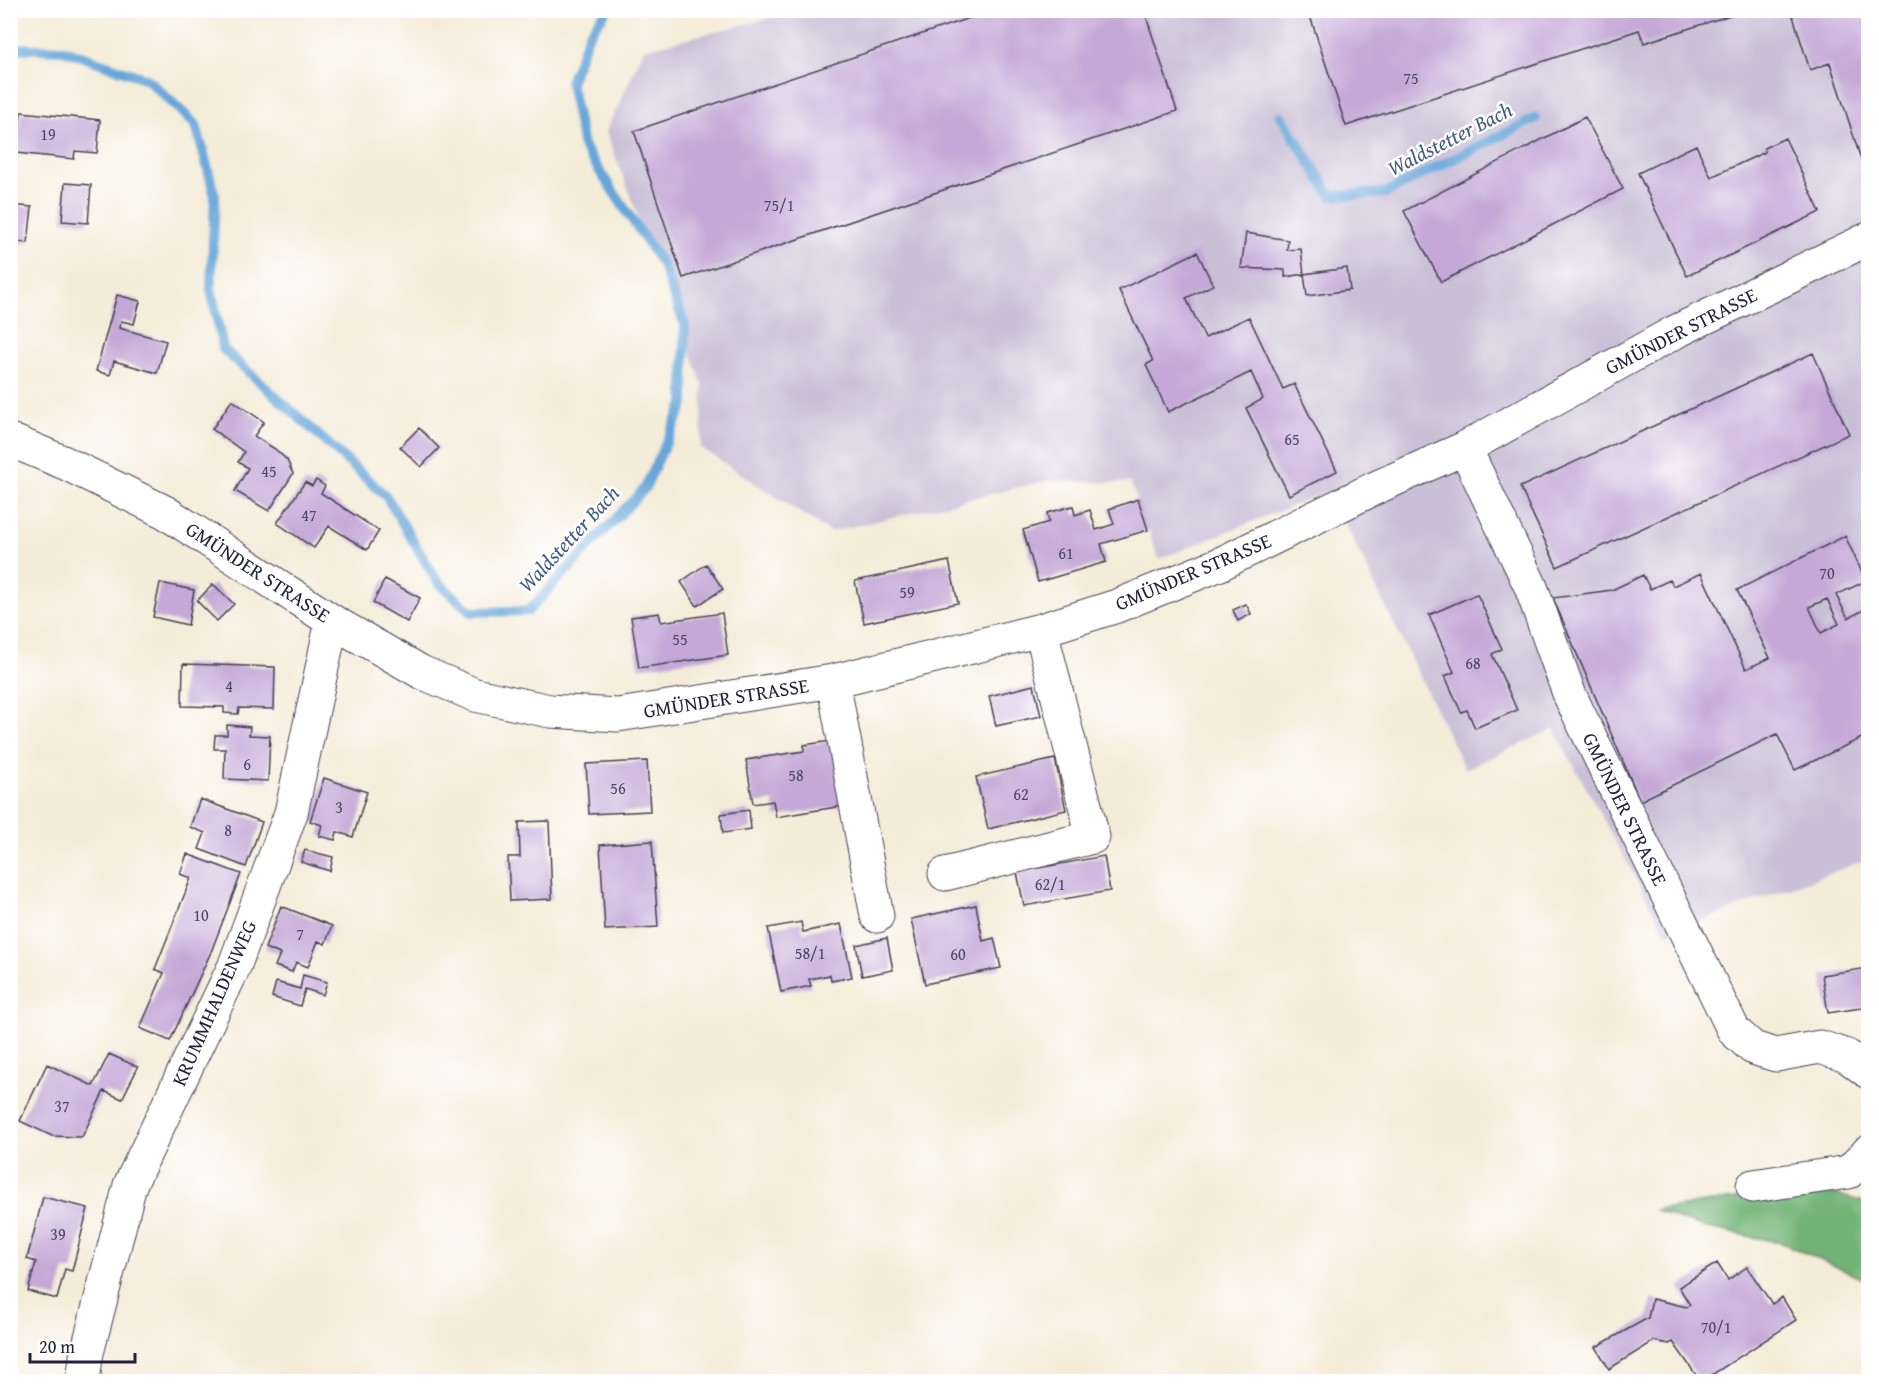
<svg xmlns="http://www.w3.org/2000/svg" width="1879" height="1392" font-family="'Gentium Book Plus',serif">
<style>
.industrial{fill:#c9bfd7}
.forest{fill:#72b376;stroke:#4a6a58;stroke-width:1.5}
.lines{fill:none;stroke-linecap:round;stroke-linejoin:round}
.stream{stroke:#66a6d9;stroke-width:10}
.building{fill:#c5a8d7;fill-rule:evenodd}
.minor-casing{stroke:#424053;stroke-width:35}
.minor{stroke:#fff;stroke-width:33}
.labels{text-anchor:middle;stroke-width:5;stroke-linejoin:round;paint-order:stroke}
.number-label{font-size:16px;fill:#4b4462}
.street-label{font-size:20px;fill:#22223b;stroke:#fff}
.water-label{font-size:21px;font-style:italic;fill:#415d82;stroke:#fff}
</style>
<rect width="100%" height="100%" fill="#fff"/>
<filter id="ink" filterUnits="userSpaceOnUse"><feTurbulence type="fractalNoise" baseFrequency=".0167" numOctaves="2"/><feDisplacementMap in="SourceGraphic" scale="12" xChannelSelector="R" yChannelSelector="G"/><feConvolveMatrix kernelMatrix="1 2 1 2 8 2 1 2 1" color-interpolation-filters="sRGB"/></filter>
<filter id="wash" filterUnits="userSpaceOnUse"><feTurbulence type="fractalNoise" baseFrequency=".008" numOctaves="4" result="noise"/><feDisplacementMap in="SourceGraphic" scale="24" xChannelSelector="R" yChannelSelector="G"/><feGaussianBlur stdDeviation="1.35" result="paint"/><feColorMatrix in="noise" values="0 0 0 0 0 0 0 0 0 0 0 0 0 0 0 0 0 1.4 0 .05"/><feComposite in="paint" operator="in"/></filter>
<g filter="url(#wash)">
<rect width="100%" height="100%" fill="#f4ecd8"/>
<path class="industrial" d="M797 11H1868V859L1666 934 1554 729 1465 769 1329 491 1159 559 1131 483 1046 481 830 532 701 448 703 385 606 132 644 49Z"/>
<path class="forest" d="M1813 1188 1868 1203V1281L1782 1243 1698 1226 1654 1210Z"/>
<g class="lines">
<path class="stream" d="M10 48 63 50 147 79 196 125 215 196 211 289 223 349 386 496 437 581 471 612 528 611 645 488 684 404 685 325 663 266 583 146 570 82 589 34 607 10
M1281 116 1331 196 1385 193 1536 118"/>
</g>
<g id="blocks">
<path class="building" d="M993 10H1144L1177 111 683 278 634 131Z
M1308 10H1743V11L1644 43 1639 30 1346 126Z
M1791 10H1868V181L1830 63 1810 70Z
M21 112 100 120 97 153 75 151 74 159 16 153Z
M1585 117 1623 189 1441 282 1404 211Z
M1785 138 1820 212 1687 276 1638 173 1696 145 1711 177 1765 152 1764 148Z
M65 183 91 185 88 223 62 221Z
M10 205 32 207 28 243 10 241Z
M1246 233 1288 240 1287 250 1301 249 1304 274 1285 277V270L1241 268Z
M1197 252 1213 285 1186 298 1205 338 1249 317 1283 389 1294 384 1337 471 1289 495 1246 408 1263 399 1251 372 1168 412 1146 365 1153 361 1119 290Z
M1347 268 1350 290 1307 296 1304 274Z
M117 295 140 301 134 324 121 321 119 328 166 341 157 373 114 361 110 375 96 371Z
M1813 353 1849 434 1557 567 1520 487Z
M232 400 264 422 254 436 275 449 287 460 293 474 269 511 235 491 248 468 238 462 244 452 212 429Z
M419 428 439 448 421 467 400 447Z
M316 480 325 486 321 493 379 531 367 550 329 526 314 548 277 523 305 482 312 486Z
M1138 499 1148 530 1101 544 1106 562 1038 582 1023 530 1049 522 1047 513 1073 506 1075 515 1090 510 1096 530 1114 524 1109 509Z
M1845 536 1866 581 1836 595 1848 618 1868 608V735L1795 770 1777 734 1640 801 1553 598 1612 590 1643 575 1650 589 1670 580 1673 586 1701 573 1746 669 1770 658 1737 590ZM1827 599 1839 624 1821 633 1809 607Z
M949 561 958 603 864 623 855 581Z
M706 564 723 589 697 606 681 582Z
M385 579 420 598 407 622 373 603Z
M160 583 194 590 188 625 153 617Z
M213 584 234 604 217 621 197 601Z
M1477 594 1502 649 1492 654 1517 710 1475 728 1467 710 1461 712 1445 676 1454 672 1429 615Z
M1246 604 1251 614 1238 621 1233 610Z
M659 613 661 622 722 613 728 655 639 668 631 617Z
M183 664 275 667 274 709 239 708 238 714 224 713V707L182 706Z
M1034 685 1041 716 996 726 989 696Z
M227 725 250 727 249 735 270 736 268 781 224 779 225 749H214L215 735H227Z
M838 740 842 806 776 817 773 801 753 804 746 760 804 751V745Z
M1055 759 1066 810 988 829 976 777Z
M647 761 650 811 589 814 586 764Z
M324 778 367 792 353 837 337 832 335 840 319 836 322 825 310 821Z
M200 799 262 822 246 867 199 849 205 833 190 827Z
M749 810 751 829 723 833 721 814Z
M549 821 552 899 510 901 508 857H520L519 822Z
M652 841 658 927 605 930 600 845Z
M305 850 333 857 330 871 301 862Z
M187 854 241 874 211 952 170 1041 140 1028 164 973 155 969 191 878 180 874Z
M1104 856 1110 891 1024 906 1017 872Z
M976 905 983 941 994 938 1001 968 925 984 911 919Z
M281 906 332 926 325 944 318 941 308 967 296 962 292 972 275 966 280 954 265 948Z
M801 922 803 932 841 924 852 977 831 981 830 975 809 979 811 986 781 992 768 928Z
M887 938 893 970 862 976 856 945Z
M1868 968V1007L1828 1013 1822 975Z
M303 975 327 982 323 995 305 989 300 1006 272 997 276 982 300 989Z
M109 1054 138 1067 122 1099 104 1091 82 1137 52 1136 20 1121 47 1064 93 1086Z
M43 1197 88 1208 72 1271 65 1269 57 1299 28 1291 36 1262 27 1259Z
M1717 1263 1728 1280 1747 1267 1772 1304 1782 1297 1796 1320 1701 1382 1673 1342 1669 1344 1654 1341 1609 1369 1596 1347 1648 1318 1652 1299 1687 1307 1690 1305 1679 1287Z"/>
</g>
</g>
<g filter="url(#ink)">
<use href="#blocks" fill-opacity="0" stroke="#424053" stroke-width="1.5"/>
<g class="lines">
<g class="minor-casing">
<path id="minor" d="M10 440 65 463 165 512 332 621 421 672 475 695 550 711 618 715 833 681 1041 630 1117 606 1220 564 1373 489 1465 448 1675 332 1868 239
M1465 448 1531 587 1570 696 1734 1031 1753 1048 1776 1055 1820 1047 1847 1056 1868 1072
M833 681 877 916
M945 874 1093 837 1041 630
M1753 1186 1849 1172 1868 1152
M83 1382 86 1357 130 1185 234 967 291 813 332 621"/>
</g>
<use href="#minor" class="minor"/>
</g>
</g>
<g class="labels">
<g class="number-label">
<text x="1411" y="84">75</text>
<text x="48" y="140">19</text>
<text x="779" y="211">75/1</text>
<text x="1292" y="445">65</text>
<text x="269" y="477">45</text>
<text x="309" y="521">47</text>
<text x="1066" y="559">61</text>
<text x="1827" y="579">70</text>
<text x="907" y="598">59</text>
<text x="680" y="645">55</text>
<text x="1473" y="669">68</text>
<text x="229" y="692">4</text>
<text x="247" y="770">6</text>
<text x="796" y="781">58</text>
<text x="618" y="794">56</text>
<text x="1021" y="800">62</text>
<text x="339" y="813">3</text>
<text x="228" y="836">8</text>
<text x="1050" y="890">62/1</text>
<text x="201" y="921">10</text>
<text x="300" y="940">7</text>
<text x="810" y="959">58/1</text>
<text x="958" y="960">60</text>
<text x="62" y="1112">37</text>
<text x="58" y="1240">39</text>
<text x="1716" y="1333">70/1</text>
</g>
<g class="street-label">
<text transform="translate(1681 331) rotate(-27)" y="7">GMÜNDER STRASSE</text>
<text transform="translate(258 572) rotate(33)" y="7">GMÜNDER STRASSE</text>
<text transform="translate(1193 572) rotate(-23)" y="7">GMÜNDER STRASSE</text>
<text transform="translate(726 698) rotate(-9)" y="7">GMÜNDER STRASSE</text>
<text transform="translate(1625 809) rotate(64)" y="7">GMÜNDER STRASSE</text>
<text transform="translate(214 1003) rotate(-66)" y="7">KRUMMHALDENWEG</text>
</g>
<g class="water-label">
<text transform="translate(1450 139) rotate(-27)" y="7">Waldstetter Bach</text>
<text transform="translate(569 539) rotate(-47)" y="7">Waldstetter Bach</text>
</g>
</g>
<rect width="1879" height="1392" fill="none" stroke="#fff" stroke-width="36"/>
<path d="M30 1353v9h105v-9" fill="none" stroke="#22223b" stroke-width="3"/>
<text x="39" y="1353" font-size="18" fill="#22223b" stroke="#ffffff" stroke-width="4.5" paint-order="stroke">20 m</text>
</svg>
